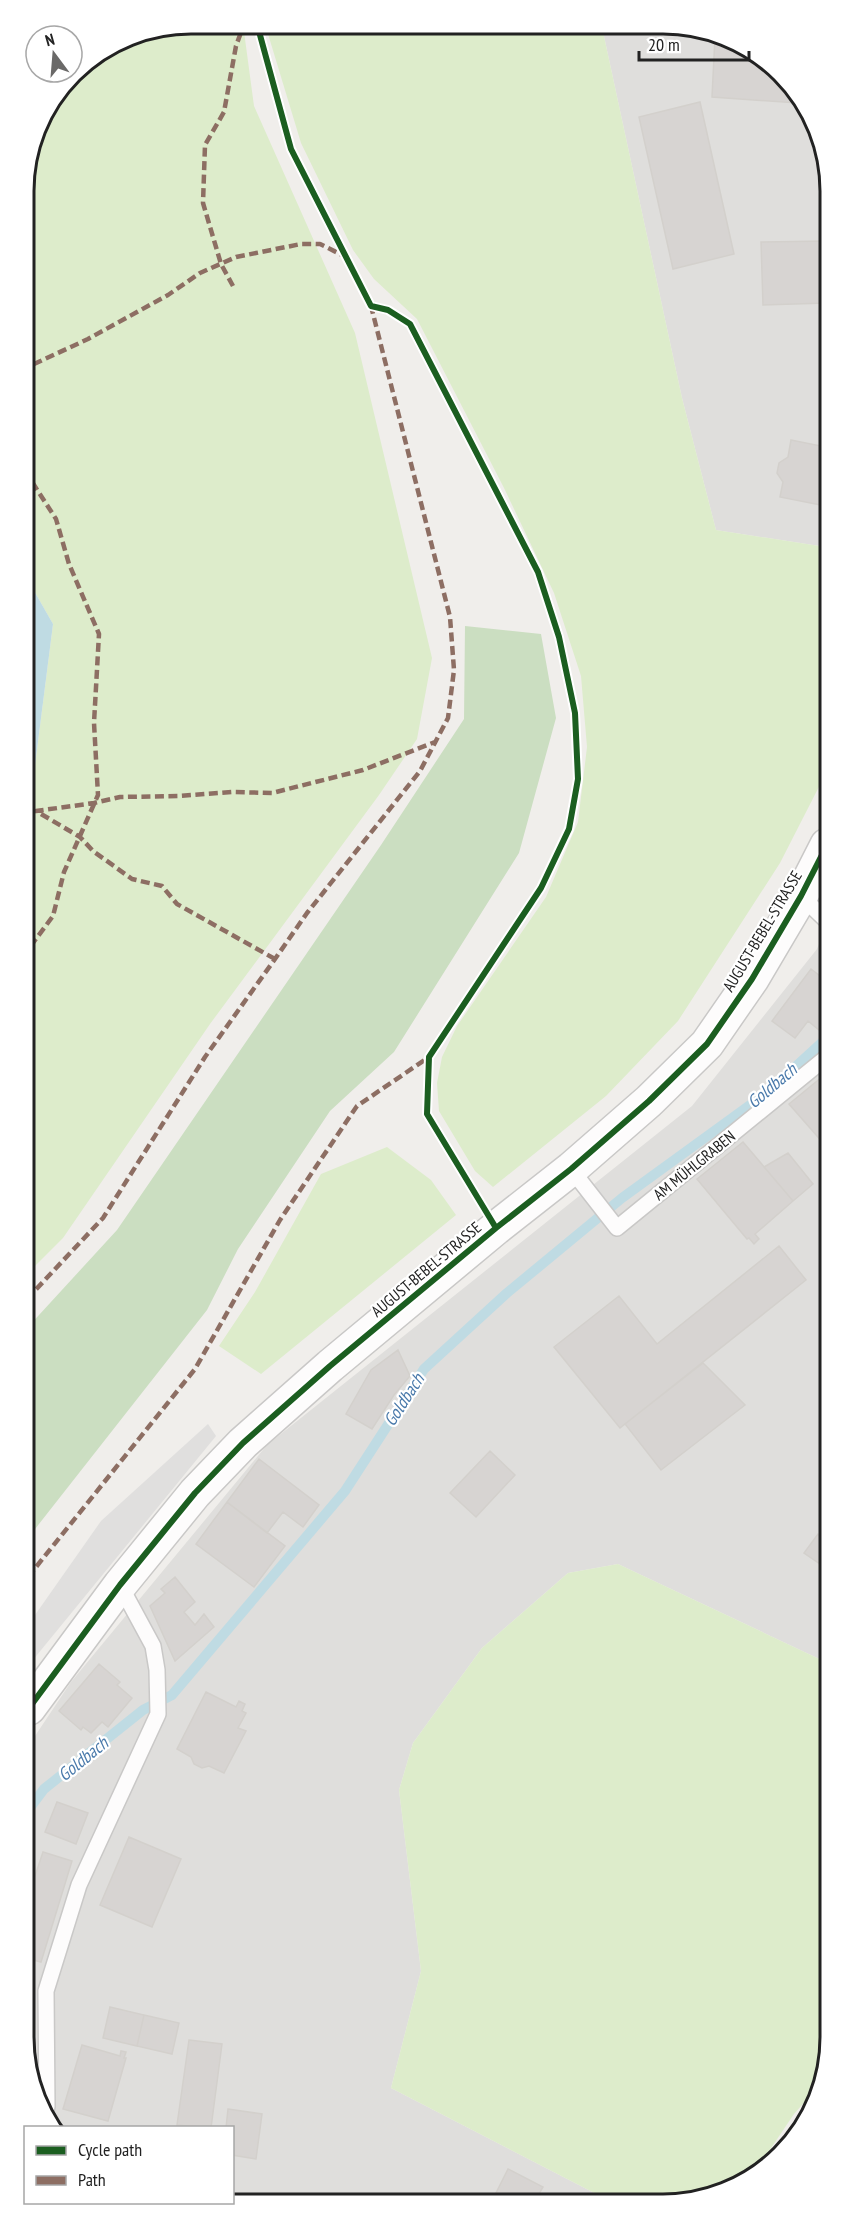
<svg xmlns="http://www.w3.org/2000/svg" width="855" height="2228" font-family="'PT Sans Narrow',sans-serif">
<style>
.residential{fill:#dfdedc}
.grass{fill:#ddeccb}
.forest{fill:#cbdec1}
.parking{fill:#e0dfde}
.water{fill:#bfdbe3}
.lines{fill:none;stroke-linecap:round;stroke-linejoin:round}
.stream{stroke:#bfdbe3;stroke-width:10}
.building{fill:#d7d4d2;stroke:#d3d0cc;stroke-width:1.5}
.service-casing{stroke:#c9c8c7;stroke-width:18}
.tertiary-casing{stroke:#c9c8c7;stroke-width:36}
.service{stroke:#fdfcfc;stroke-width:15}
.tertiary{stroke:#fdfcfc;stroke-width:33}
.quiet{stroke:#8d6e63;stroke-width:4.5;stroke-dasharray:9 4.5;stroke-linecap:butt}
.cycleway-casing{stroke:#fff;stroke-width:10}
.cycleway{stroke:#1b5e20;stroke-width:6}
.labels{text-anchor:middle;stroke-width:4.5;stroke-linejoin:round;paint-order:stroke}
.street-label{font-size:16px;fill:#222;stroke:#fff}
.water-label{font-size:18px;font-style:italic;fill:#4a7aab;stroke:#fff}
.rim{fill:none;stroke:#222;stroke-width:3}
</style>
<rect width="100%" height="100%" fill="#f0eeeb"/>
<path class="residential" d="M602 27H696L774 66 825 149 826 547 716 530 682 398Z
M828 921 830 1664 618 1564 568 1573 482 1648 413 1743 399 1790 421 1971 391 2088 606 2199 233 2201 232 2128 59 2127 30 2079 29 1745 71 1682 267 1445 692 1106 817 949Z"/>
<path class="grass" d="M192 24H243L254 106 355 333 432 658 417 739 379 795 210 1024 63 1238 27 1274 26 823 29 812 53 624 25 575 24 180 41 118 81 66 128 37Z
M265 24 602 27 682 398 716 530 826 547 827 771 780 863 678 1021 606 1096 493 1187 475 1171 439 1111 437 1083 442 1057 457 1026 546 897 578 822 587 747 581 676 554 593 504 488 417 319 374 279 353 250 301 143Z
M387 1147 431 1180 456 1215 261 1374 219 1346 255 1292 321 1174Z
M618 1564 830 1664 831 2047 823 2081 794 2114 759 2166 706 2198 606 2199 391 2088 421 1971 399 1790 413 1743 482 1648 568 1573Z"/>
<path class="forest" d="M465 626 541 634 556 718 519 853 394 1052 330 1111 238 1249 207 1310 28 1538V1327L117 1230 381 845 464 719Z"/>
<path class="parking" d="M208 1424 216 1436 28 1666V1625L101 1521Z"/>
<path class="water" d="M25 575 53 624 29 812 26 823Z"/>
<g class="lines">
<path class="stream" d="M29 1809 44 1789 143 1710 172 1695 345 1491 424 1369 507 1293 622 1198 768 1092 828 1037"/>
</g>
<path class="building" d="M715 37 774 66 797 103 712 97Z
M700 102 734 254 673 269 639 117Z
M826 241V303L763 305 761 242Z
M791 440 826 447V506L780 497 783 482 777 473 779 463 788 457Z
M811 969 828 982V1018L819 1030 808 1021 795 1038 772 1021Z
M828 1072V1141L824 1144 789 1104Z
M743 1142 793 1201 755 1234 759 1239 754 1244 749 1238 747 1239 697 1179Z
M788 1153 813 1184 793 1201 764 1167Z
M779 1246 806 1280 620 1428 554 1347 619 1296 657 1344Z
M398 1350 410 1376 394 1395 372 1429 346 1414 371 1370Z
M703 1363 745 1405 661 1470 625 1424Z
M490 1451 515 1475 476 1517 450 1493Z
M259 1459 319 1505 303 1527 283 1512 267 1533 227 1502Z
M227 1502 285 1546 254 1587 196 1544Z
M818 1534 829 1543V1551L820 1564 804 1553Z
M175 1577 195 1602 184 1612 195 1625 204 1614 214 1627 175 1661 150 1606 165 1593 161 1589Z
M99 1664 120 1682 117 1685 132 1698 108 1727 102 1722 91 1733 83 1727 81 1730 59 1711Z
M206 1692 236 1707 239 1701 245 1704 242 1711 246 1713 238 1728 246 1731 224 1773 209 1766 202 1768 194 1764 191 1757 177 1749Z
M57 1802 88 1813 76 1844 45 1832Z
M129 1837 181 1859 152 1927 100 1905Z
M43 1852 72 1861 41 1962 29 1959V1875L35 1876Z
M110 2007 144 2015 137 2046 103 2038Z
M144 2015 179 2023 172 2054 137 2046Z
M189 2040 222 2044 211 2128 177 2125Z
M82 2045 120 2056 121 2051 126 2052 124 2058H126L108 2121 63 2109Z
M228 2109 262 2114 256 2159 232 2155V2128H226Z
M508 2169 543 2187 536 2199H503L495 2195Z"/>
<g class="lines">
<g class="service-casing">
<path id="service" d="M801 896 828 922
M571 1169 617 1228 828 1056
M47 2107 46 1991 79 1885 158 1714 157 1670 153 1646 120 1585"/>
</g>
<g class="tertiary-casing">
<path id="tertiary" d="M29 1708 120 1585 195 1493 243 1443 330 1366 496 1228 571 1169 649 1101 707 1044 752 979 801 896 827 845"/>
</g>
<use href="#service" class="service"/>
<use href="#tertiary" class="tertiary"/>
<path class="quiet" d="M233 286 221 264 203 203 205 145 224 112 236 46 244 24
M25 390 34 364 88 339 168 295 200 273 236 257 301 244H320L346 257
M25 471 56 519 69 564 99 634 94 723 98 795 64 872 53 916 27 951
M275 959 177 904 162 886 132 879 93 851 80 837 36 811 94 803 120 797 178 796 232 792 272 793 363 770 435 742
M27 1299 103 1218 205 1057 275 959 307 913 420 771 448 718 454 670 450 617 371 306
M28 1577 195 1369 280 1220 357 1106 429 1057
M780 2153 795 2129 817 2103"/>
<g class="cycleway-casing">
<path id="cycleway" d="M257 24 291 149 371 306 388 310 410 324 538 572 559 637 575 713 578 779 569 829 541 888 429 1057 427 1114 496 1228
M29 1708 120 1585 195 1493 243 1443 330 1366 496 1228 571 1169 649 1101 707 1044 752 979 801 896 827 845"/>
</g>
<use href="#cycleway" class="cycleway"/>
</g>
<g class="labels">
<g class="street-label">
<text transform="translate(762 931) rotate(-59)" y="6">AUGUST-BEBEL-STRASSE</text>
<text transform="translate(694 1165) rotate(-39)" y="6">AM MÜHLGRABEN</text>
<text transform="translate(426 1269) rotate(-40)" y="6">AUGUST-BEBEL-STRASSE</text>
</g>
<g class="water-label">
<text transform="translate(772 1086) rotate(-40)" y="6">Goldbach</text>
<text transform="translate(404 1400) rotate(-57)" y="6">Goldbach</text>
<text transform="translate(83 1759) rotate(-39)" y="6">Goldbach</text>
</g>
</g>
<path d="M0 0H855V2228H0ZM191 34H663A157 157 0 0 1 820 191V2037A157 157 0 0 1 663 2194H191A157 157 0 0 1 34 2037V191A157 157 0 0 1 191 34Z" fill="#fff" fill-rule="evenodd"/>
<path class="rim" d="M191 34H663A157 157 0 0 1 820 191V2037A157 157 0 0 1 663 2194H191A157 157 0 0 1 34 2037V191A157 157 0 0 1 191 34Z"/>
<rect x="24" y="2126" width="210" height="78" fill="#ffffff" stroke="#a7a7a7" stroke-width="1.5"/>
<rect x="36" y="2146" width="30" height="9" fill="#1b5e20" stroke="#a7a7a7" stroke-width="1.5"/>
<text x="78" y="2156" font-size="18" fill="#222222">Cycle path</text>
<rect x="36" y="2176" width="30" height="9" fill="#8d6e63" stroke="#a7a7a7" stroke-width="1.5"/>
<text x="78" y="2186" font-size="18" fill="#222222">Path</text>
<g transform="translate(54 54) rotate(344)"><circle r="28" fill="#ffffff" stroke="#a7a7a7" stroke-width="1.5"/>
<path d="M0-4.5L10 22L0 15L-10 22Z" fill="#6a6968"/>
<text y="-9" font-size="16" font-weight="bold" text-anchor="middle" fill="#222222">N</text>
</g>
<path d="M639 51v9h110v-9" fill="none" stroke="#222222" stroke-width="3"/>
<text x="648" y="51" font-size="18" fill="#222222" stroke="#ffffff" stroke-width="4.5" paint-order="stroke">20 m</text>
</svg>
